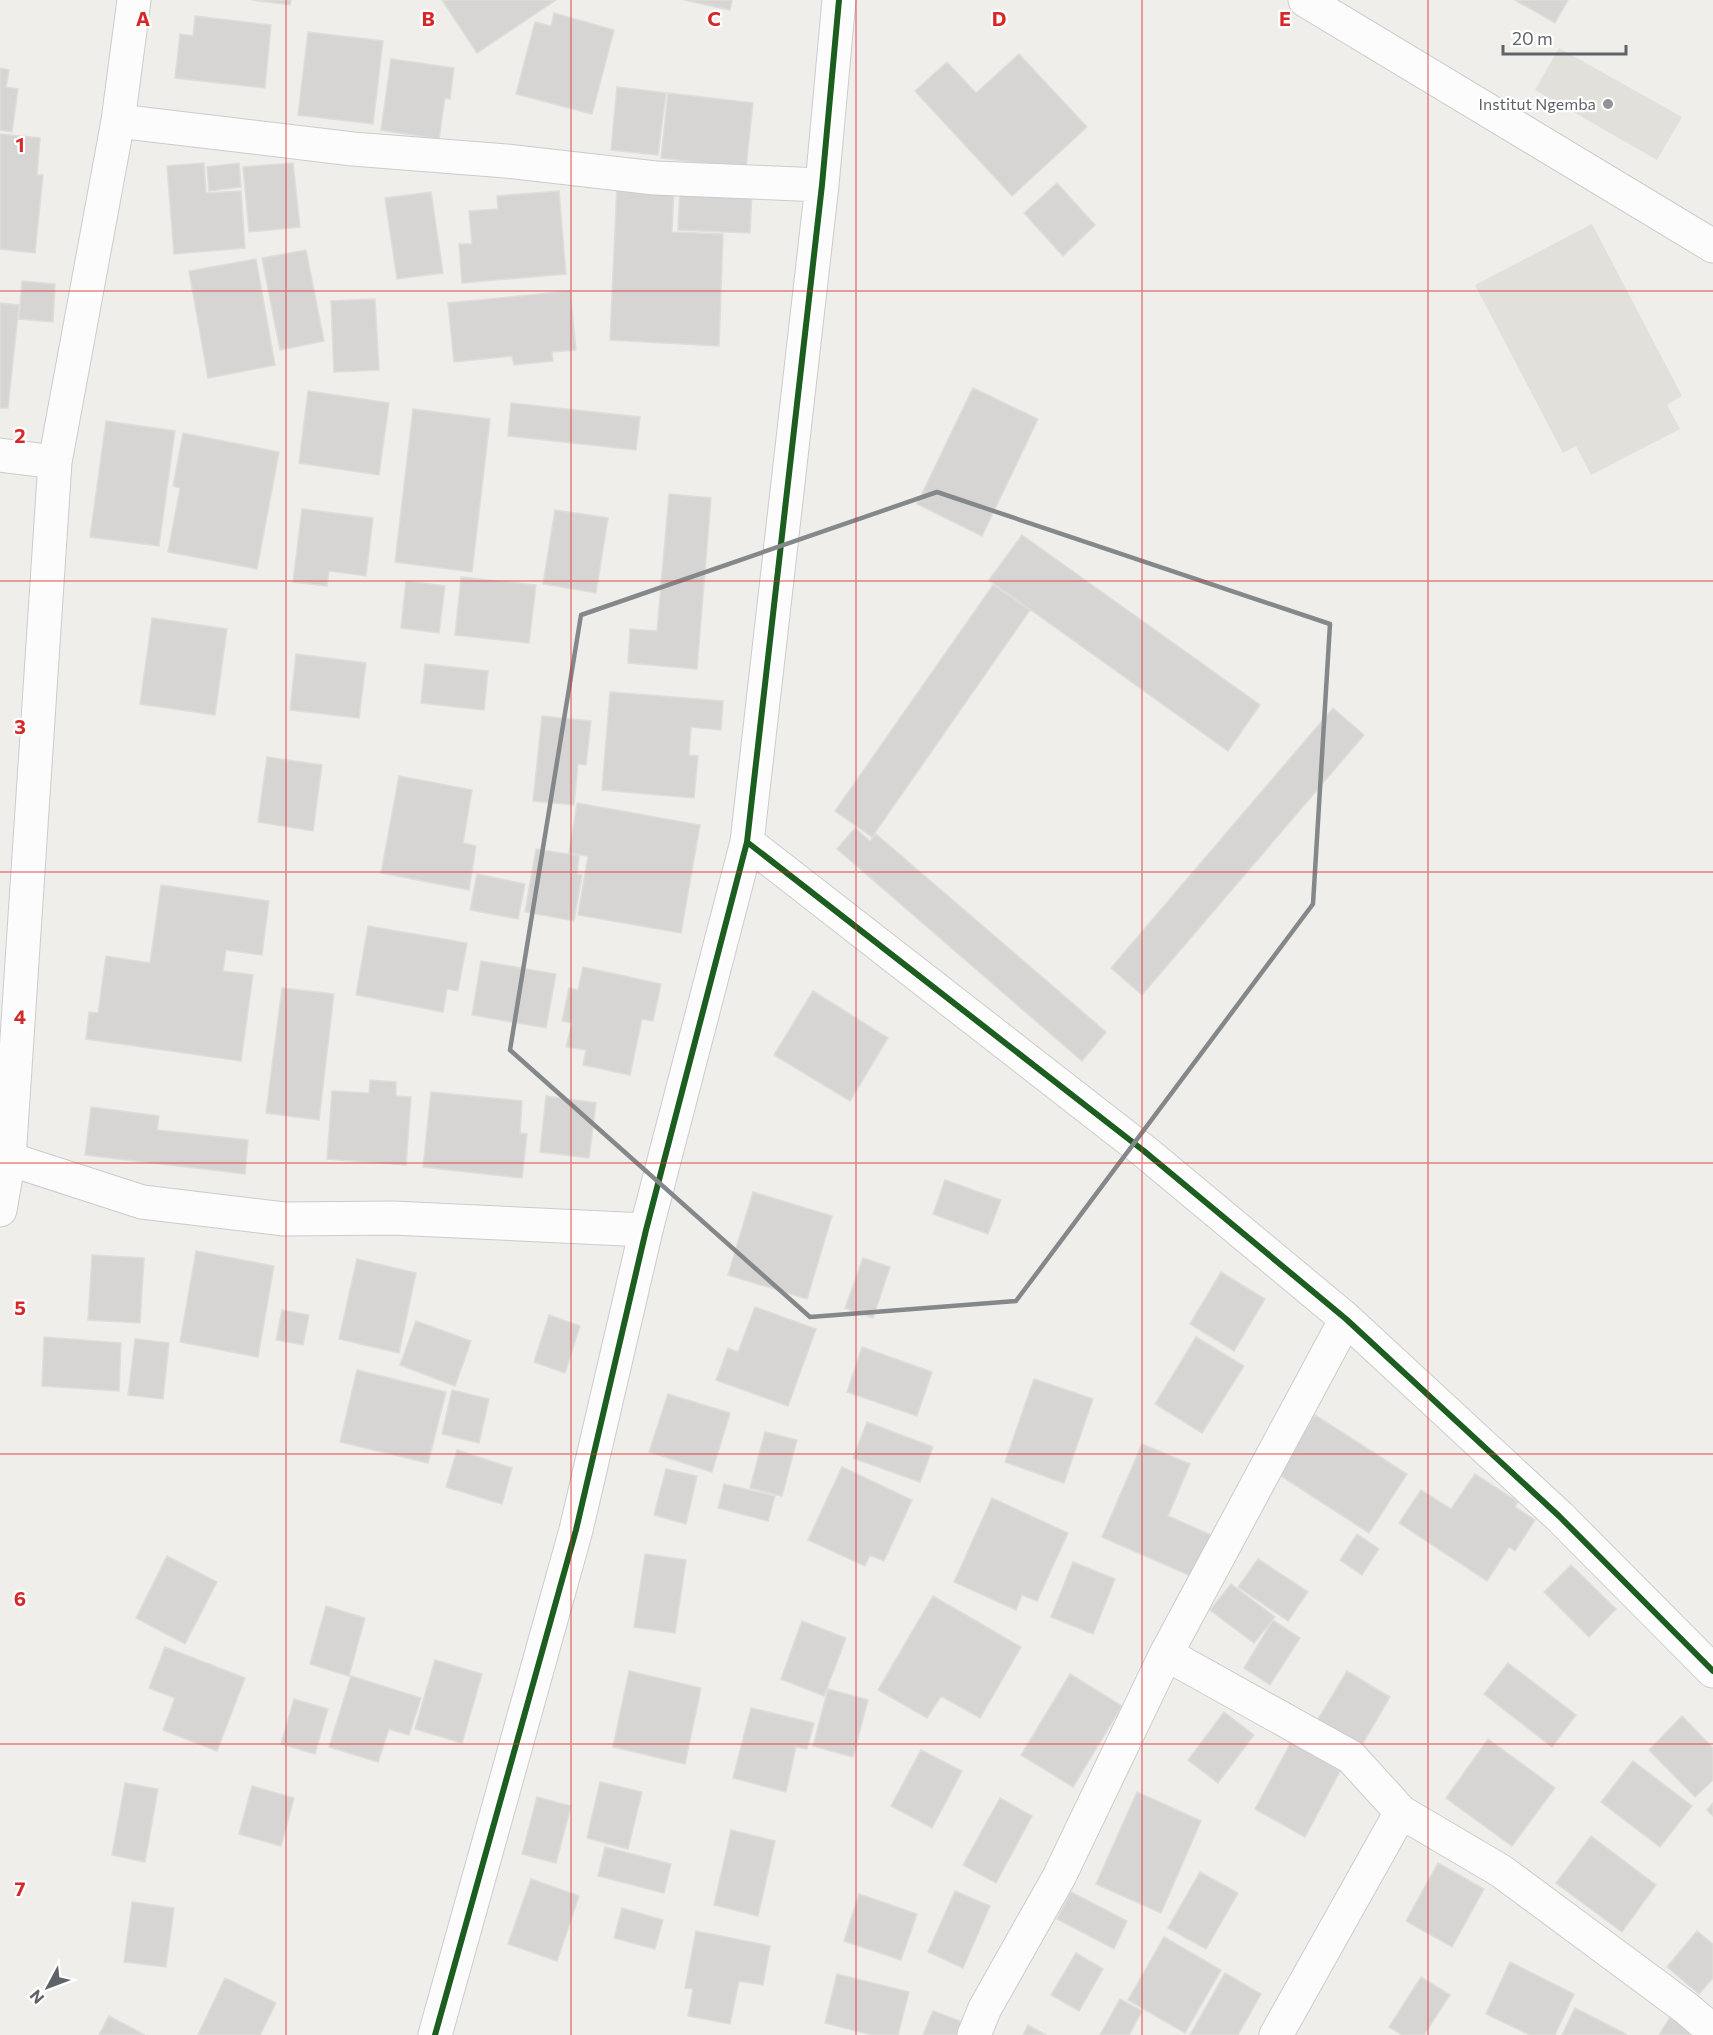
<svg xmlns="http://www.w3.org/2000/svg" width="1713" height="2035" font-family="Commissioner,sans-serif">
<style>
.education{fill:#e2e0da}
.building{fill:#d6d5d3;stroke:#deddd9;stroke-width:1.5}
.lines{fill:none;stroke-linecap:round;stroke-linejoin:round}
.minor-casing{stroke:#cbcccc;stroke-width:35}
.minor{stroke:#fdfcfc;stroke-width:33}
.cycleway-casing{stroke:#fff;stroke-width:10}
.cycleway{stroke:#1b5e20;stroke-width:6}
.marked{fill:none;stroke:#84888a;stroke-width:4.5;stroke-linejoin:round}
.grid{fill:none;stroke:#d62828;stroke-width:1.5;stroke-opacity:0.55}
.poi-dot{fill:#919496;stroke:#fff;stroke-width:2}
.labels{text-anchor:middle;stroke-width:4.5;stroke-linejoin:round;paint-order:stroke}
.poi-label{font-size:16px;fill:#5f6368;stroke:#fff;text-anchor:end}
.grid-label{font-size:20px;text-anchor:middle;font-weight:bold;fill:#d62828;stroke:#fff;stroke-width:4.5;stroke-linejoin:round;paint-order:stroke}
</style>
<rect width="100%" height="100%" fill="#efeeea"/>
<path class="education" d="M1559 48 1682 117 1657 160 1535 90Z
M1592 224 1682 396 1667 405 1680 429 1591 475 1576 446 1563 453 1475 285Z"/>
<path class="building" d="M252 0H291L290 5Z
M442 0H556L477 53Z
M684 0H732L730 10Z
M1515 0H1568L1555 23Z
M554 13 614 30 592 114 516 94 535 22 551 26Z
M195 16 271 25 265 88 175 78 180 34 193 36Z
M308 32 383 41 373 124 298 115Z
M1019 54 1087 127 1012 196 915 91 947 62 976 93Z
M391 59 454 68 450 99 445 98 439 139 381 130Z
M0 68 9 70 6 87 18 89 12 132 0 130Z
M617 87 666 93 658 155 611 150Z
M668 93 753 103 746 168 661 158Z
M0 134 40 138 37 175H43L35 253 0 249Z
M204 163 206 193 241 191 245 248 174 254 167 166Z
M239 163 241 187 209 191 207 167Z
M293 163 300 227 249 232 243 167Z
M1057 183 1095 225 1063 256 1024 213Z
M617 185 674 188 672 232 723 234 719 346 610 340Z
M680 187 752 191 750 233 678 230Z
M559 191 566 274 462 283 459 244H472L469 211 498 209 497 196Z
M431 192 443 273 397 279 385 198Z
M306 250 324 341 280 350 262 258Z
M256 259 275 365 208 378 189 271Z
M22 281 55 284 53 322 19 319Z
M570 291 576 350 552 352 553 361 514 365 512 356 454 362 448 303Z
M375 299 379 370 334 372 331 301Z
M0 303 19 305 8 408H0Z
M973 388 1038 419 982 536 917 504Z
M308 391 389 403 379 475 299 463Z
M511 403 640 417 636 450 508 436Z
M413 409 490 419 472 572 395 562Z
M106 421 175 431 159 546 90 537Z
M183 433 279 452 257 569 168 552 180 488 173 486Z
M669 494 711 498 697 669 628 663 630 629 657 631Z
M302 509 373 518 366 576 329 571 327 586 293 582Z
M555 510 608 518 596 593 543 584Z
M1022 535 1260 705 1228 751 989 580Z
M461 577 536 585 529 643 455 635Z
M406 581 445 586 439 633 401 628Z
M993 585 1030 610 872 837 835 811Z
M152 618 227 629 215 715 140 704Z
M296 654 366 663 359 718 290 710Z
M425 664 488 671 484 710 421 703Z
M610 692 723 701 721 730 691 727 689 755 698 756 694 798 602 790Z
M1333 708 1364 735 1142 995 1111 968Z
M542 716 591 721 586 765 578 764 574 805 533 801Z
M267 757 322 765 313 831 258 822Z
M399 776 472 790 463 843 476 846 469 890 381 873Z
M577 803 700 825 681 933 578 915 588 856 569 853Z
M855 828 870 841 876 834 1106 1032 1082 1061 837 849Z
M536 849 579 856 577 874 582 875 574 921 525 912Z
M477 874 525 884 518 919 470 910Z
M161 885 269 901 262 955 226 950 223 971 253 975 241 1061 86 1039 89 1012 98 1013 106 956 150 963Z
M368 926 467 943 458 991 447 989 443 1012 356 995Z
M481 961 556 974 546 1028 472 1015Z
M583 967 661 984 653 1021 642 1019 630 1075 583 1065 586 1050 566 1047 572 1023 562 1021 569 988 578 990Z
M282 988 334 994 319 1120 266 1113Z
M813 991 888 1038 850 1101 774 1055Z
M370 1080 396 1082V1096L411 1097 406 1165 327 1159 332 1091 369 1093Z
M431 1092 522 1101 520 1133 527 1134 522 1178 423 1167Z
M546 1096 596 1103 589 1158 540 1152Z
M91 1107 159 1116 157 1130 248 1140 245 1174 85 1155Z
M945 1180 1001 1200 988 1234 933 1214Z
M753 1192 832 1216 807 1299 728 1275Z
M196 1251 274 1266 258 1357 180 1342Z
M92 1255 144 1258 140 1323 88 1320Z
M863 1258 890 1267 873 1318 845 1308Z
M357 1259 416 1273 399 1353 339 1339Z
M1221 1272 1265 1299 1234 1351 1190 1324Z
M755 1307 816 1329 788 1406 716 1380 728 1348 738 1352Z
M282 1310 309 1315 303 1345 276 1340Z
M549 1315 580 1326 565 1373 534 1362Z
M416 1321 471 1341 455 1386 400 1365Z
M44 1337 121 1343 119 1391 42 1386Z
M1196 1337 1244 1366 1202 1433 1155 1404Z
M135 1339 169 1343 163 1399 128 1395Z
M862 1347 932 1372 917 1416 847 1392Z
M357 1370 446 1392 428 1463 340 1442Z
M1034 1379 1093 1399 1064 1483 1005 1462Z
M452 1390 489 1399 479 1443 442 1434Z
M668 1394 730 1413 712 1472 649 1452Z
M1315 1415 1407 1474 1369 1533 1278 1474Z
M867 1422 933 1447 920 1482 853 1458Z
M765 1432 797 1440 782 1496 750 1488Z
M1142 1444 1190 1464 1168 1516 1211 1535 1193 1577 1102 1537Z
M457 1450 512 1468 502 1504 446 1487Z
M842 1467 912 1500 884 1561 870 1555 865 1566 808 1540Z
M666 1469 697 1476 686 1524 654 1515Z
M1475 1474 1518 1502 1515 1507 1535 1520 1515 1551 1509 1547 1487 1581 1399 1523 1421 1490 1451 1509Z
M724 1484 775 1496 768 1521 718 1508Z
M992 1498 1068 1533 1037 1601 1022 1595 1016 1610 954 1582Z
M1357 1534 1379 1549 1362 1575 1340 1560Z
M645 1554 686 1560 675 1633 634 1627Z
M167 1556 217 1582 185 1644 136 1618Z
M1258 1559 1308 1592 1288 1621 1238 1587Z
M1073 1562 1115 1579 1093 1634 1051 1617Z
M1571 1565 1616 1609 1589 1637 1544 1592Z
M1231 1584 1275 1617 1254 1643 1210 1610Z
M933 1596 1021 1647 980 1718 941 1696 927 1718 878 1690Z
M326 1606 365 1618 349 1676 310 1664Z
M1273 1620 1300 1638 1270 1685 1244 1668Z
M802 1621 846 1638 824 1696 781 1679Z
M165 1647 245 1678 217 1751 163 1730 175 1698 149 1688Z
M435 1660 482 1674 462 1743 415 1729Z
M1508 1663 1576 1715 1552 1747 1484 1694Z
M629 1671 701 1688 685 1764 613 1747Z
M1347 1671 1390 1697 1359 1750 1315 1724Z
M1070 1674 1122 1706 1073 1787 1021 1755Z
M351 1676 421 1698 409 1735 389 1729 378 1762 329 1747Z
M828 1689 868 1700 853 1757 813 1746Z
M294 1699 328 1709 315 1754 281 1744Z
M751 1708 814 1723 807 1749 796 1747 786 1792 733 1778Z
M1224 1712 1254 1735 1218 1783 1188 1760Z
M1682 1716 1713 1748V1780L1695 1797 1649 1750Z
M1295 1735 1345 1762 1305 1837 1255 1809Z
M1488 1739 1555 1788 1512 1846 1446 1798Z
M921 1750 962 1771 932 1828 891 1806Z
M1633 1761 1692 1806 1660 1847 1601 1802Z
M600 1782 642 1792 628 1849 587 1838Z
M125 1783 158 1789 145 1862 112 1855Z
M252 1786 294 1798 281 1846 239 1834Z
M1137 1792 1201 1821 1161 1913 1096 1884Z
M537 1797 571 1806 556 1863 522 1854Z
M1000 1798 1032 1816 996 1883 963 1865Z
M1713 1803V1816L1707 1810Z
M731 1830 775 1841 758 1916 714 1905Z
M1591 1836 1656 1885 1622 1932 1556 1883Z
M605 1847 671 1864 664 1893 598 1876Z
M1438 1863 1484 1889 1452 1947 1406 1921Z
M1200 1872 1238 1893 1206 1949 1168 1928Z
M531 1879 579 1896 557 1961 508 1944Z
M955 1891 990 1906 963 1968 928 1952Z
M1071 1892 1127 1921 1114 1949 1057 1919Z
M859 1894 917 1914 901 1960 844 1941Z
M132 1902 174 1908 166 1967 124 1962Z
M622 1908 663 1920 655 1949 614 1938Z
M696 1931 770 1946 763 1985 739 1981 730 2024 688 2016 693 1989 685 1988Z
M1697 1931 1713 1944V1978L1699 1994 1667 1967Z
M1164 1937 1221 1970 1185 2033 1128 2000Z
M1076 1953 1103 1969 1079 2011 1051 1995Z
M1510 1962 1574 1994 1555 2035H1530L1486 2014Z
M1225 1973 1261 1994 1238 2035H1190Z
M837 1974 909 1992 898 2035H872L825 2023Z
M1421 1977 1450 1995 1424 2035H1402L1389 2027Z
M225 1978 276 2003 260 2035H198Z
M1120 1999 1142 2011 1129 2035H1100Z
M1575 2008 1626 2034V2035H1562Z
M933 2011 965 2023 960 2035H923Z
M1672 2014 1699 2035H1659Z
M109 2016 145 2035H99Z
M1028 2025 1046 2035H1023Z"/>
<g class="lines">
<g class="minor-casing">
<path id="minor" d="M1305 0 1713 246
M118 121 353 149 506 161 655 178 822 185
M0 455 55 462
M747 842 1144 1151 1346 1319 1559 1516 1713 1671
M0 1156 142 1202 284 1219 393 1218 646 1230
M0 1210 9 1159 55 462 118 121 134 0
M1166 1654 1351 1757 1401 1812 1501 1871 1686 2008 1713 2031
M435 2035 576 1530 646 1230 747 842 822 185 839 0
M974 2035 985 2008 1059 1877 1166 1654 1346 1319
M1276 2035 1401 1812"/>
</g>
<use href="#minor" class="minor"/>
<g class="cycleway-casing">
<path id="cycleway" d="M747 842 1144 1151 1346 1319 1559 1516 1713 1671
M435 2035 576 1530 646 1230 747 842 822 185 839 0"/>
</g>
<use href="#cycleway" class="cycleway"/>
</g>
<path class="marked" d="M937 492 1330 624 1313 904 1016 1301 810 1317 510 1050 581 615Z"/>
<path class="grid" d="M286 0V2035M571 0V2035M856 0V2035M1142 0V2035M1428 0V2035M0 291H1713M0 581H1713M0 872H1713M0 1163H1713M0 1454H1713M0 1744H1713"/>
<circle class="poi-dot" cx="1608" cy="104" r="6"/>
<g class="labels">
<g class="poi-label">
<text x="1596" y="110">Institut Ngemba</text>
</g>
</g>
<g class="grid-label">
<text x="143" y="26">A</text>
<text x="428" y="26">B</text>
<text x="714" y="26">C</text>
<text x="999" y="26">D</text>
<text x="1285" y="26">E</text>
<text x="20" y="152">1</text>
<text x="20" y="443">2</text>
<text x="20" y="734">3</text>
<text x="20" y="1024">4</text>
<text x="20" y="1315">5</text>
<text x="20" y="1606">6</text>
<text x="20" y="1896">7</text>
</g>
<g transform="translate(48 1987) rotate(229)" stroke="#ffffff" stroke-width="4.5" paint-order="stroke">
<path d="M0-4.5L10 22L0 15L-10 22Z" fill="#5f6368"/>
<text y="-9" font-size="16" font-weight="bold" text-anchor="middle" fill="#5f6368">N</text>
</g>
<path d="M1503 45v9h123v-9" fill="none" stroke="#5f6368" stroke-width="3"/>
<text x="1512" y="45" font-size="18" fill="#5f6368" stroke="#ffffff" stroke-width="4.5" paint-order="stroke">20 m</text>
</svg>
